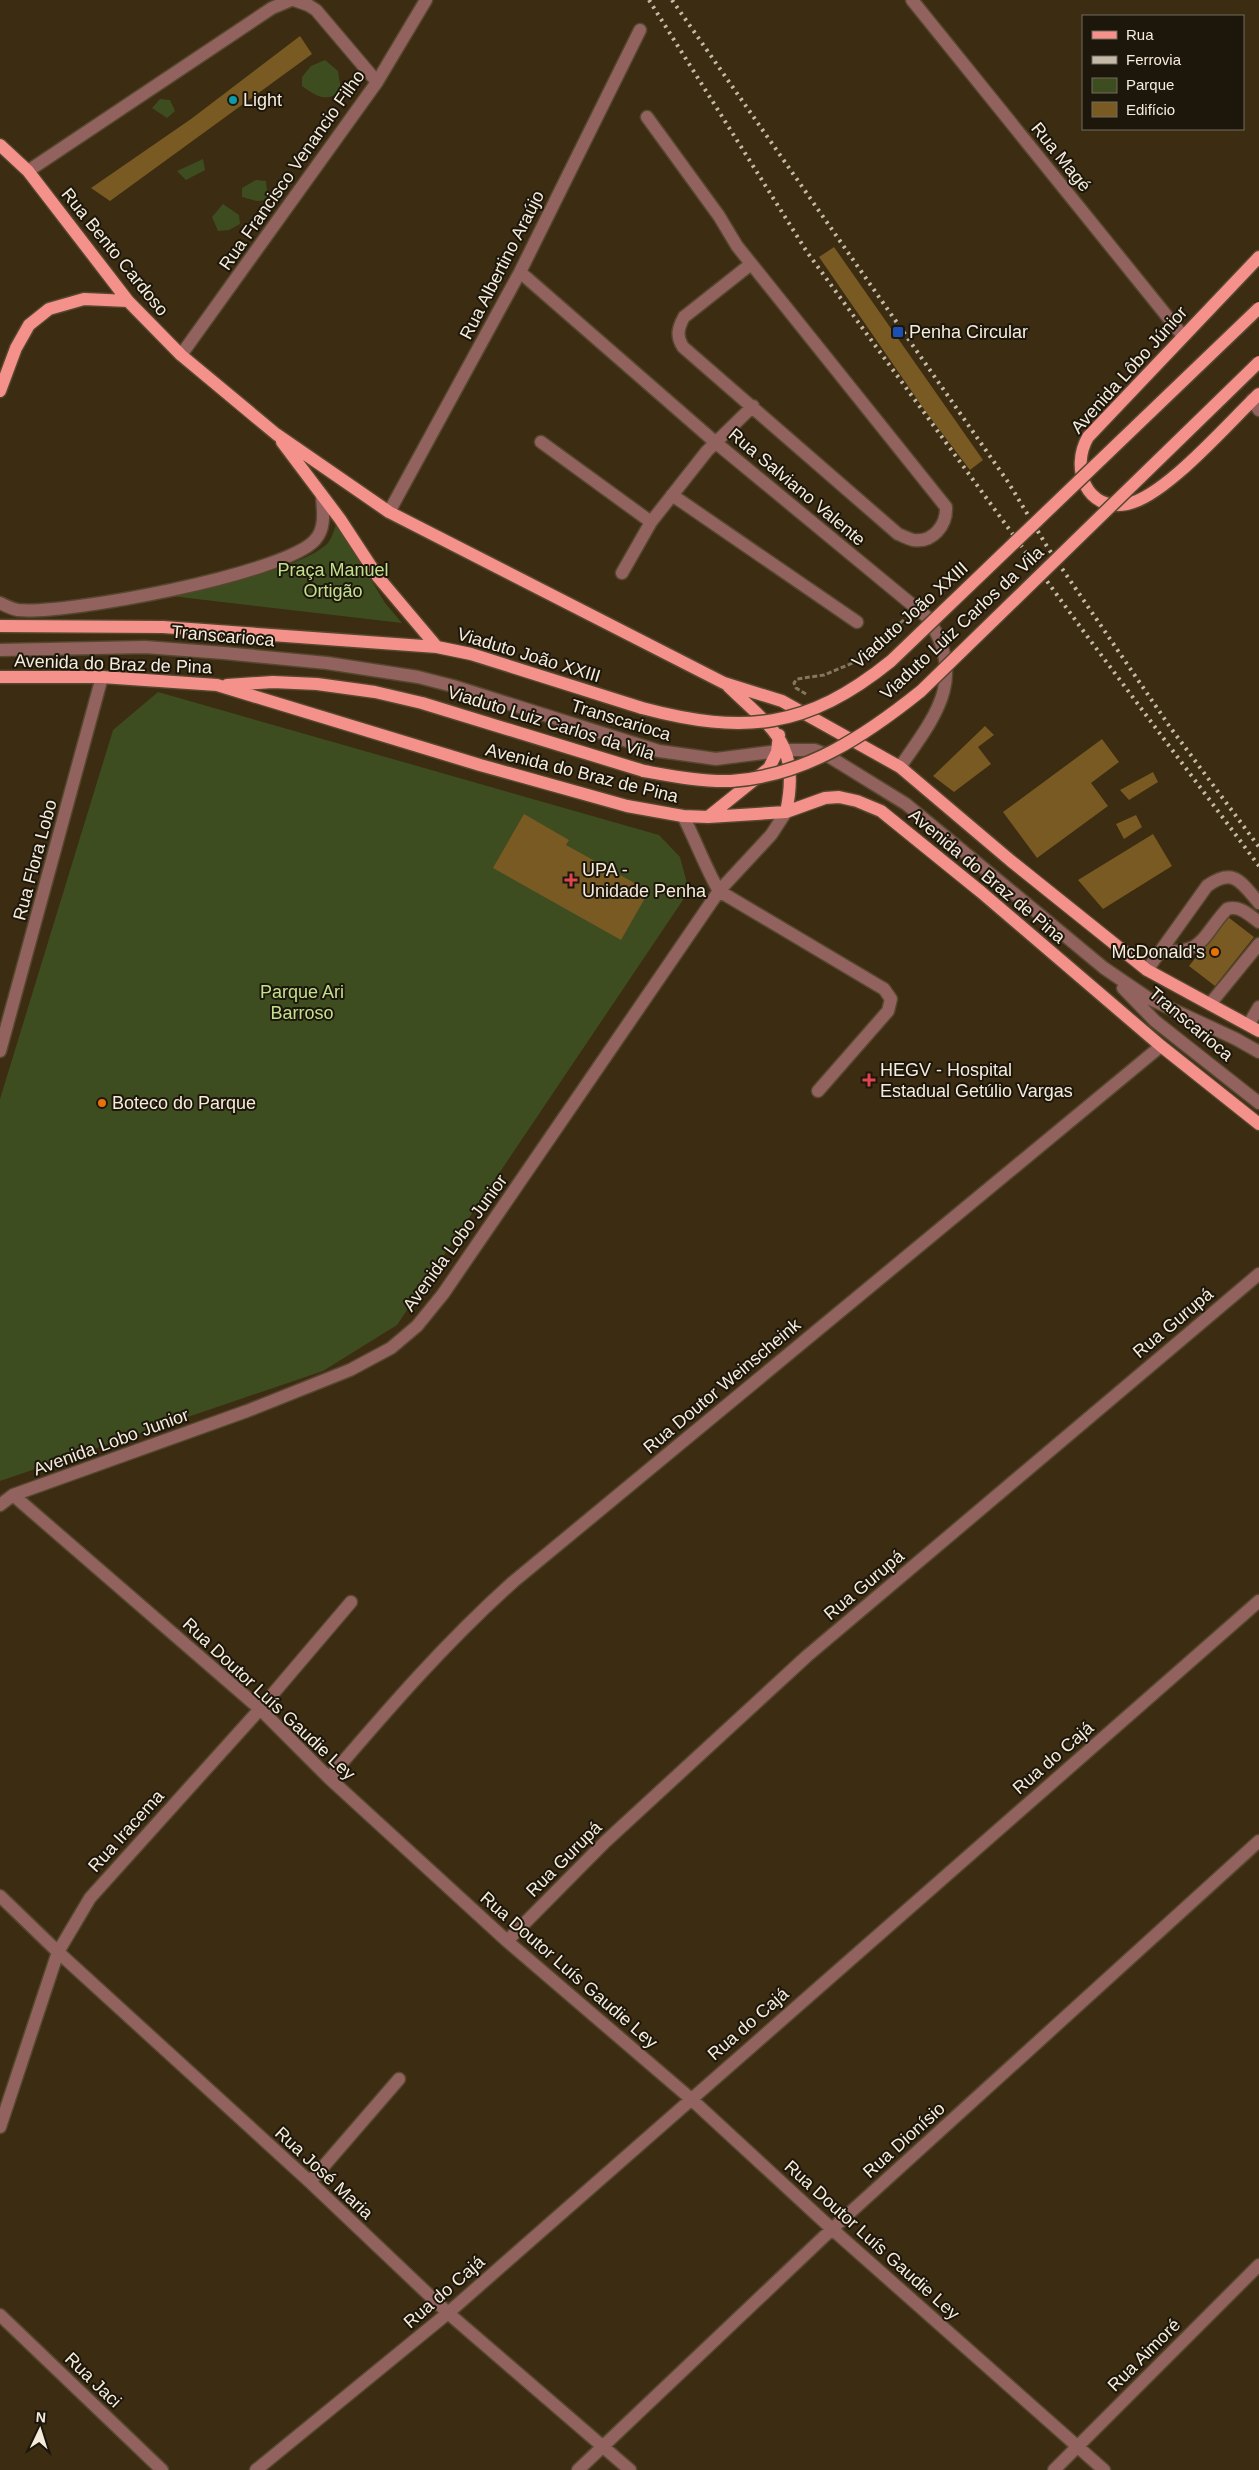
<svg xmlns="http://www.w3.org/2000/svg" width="1259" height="2470" font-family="Helvetica,sans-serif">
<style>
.green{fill:#3e4d20}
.building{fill:#785a22}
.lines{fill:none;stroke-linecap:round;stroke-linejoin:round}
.minor-casing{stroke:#55472e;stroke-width:15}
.major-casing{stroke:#55472e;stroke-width:15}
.path{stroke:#847761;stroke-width:3;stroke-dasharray:5 2.5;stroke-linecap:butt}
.minor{stroke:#92625e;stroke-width:12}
.major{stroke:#f5918b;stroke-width:12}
.rail{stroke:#c5baa8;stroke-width:4;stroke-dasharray:2.5 5;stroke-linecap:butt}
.major-bridge-casing{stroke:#55472e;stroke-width:15;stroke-linecap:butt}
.major-bridge{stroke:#f5918b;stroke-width:12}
.culture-dot{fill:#0f9aa8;stroke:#1d160b;stroke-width:2}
.transit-dot{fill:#1a4fb4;stroke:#1d160b;stroke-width:2}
.health-dot{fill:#e0444e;stroke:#1d160b;stroke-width:2}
.food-dot{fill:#e8710a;stroke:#1d160b;stroke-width:2}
.labels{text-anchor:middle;stroke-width:4;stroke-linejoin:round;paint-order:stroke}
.poi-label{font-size:18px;fill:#f5ecdc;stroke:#1d160b;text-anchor:start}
.street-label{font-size:18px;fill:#f5ecdc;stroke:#1d160b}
.park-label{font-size:18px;fill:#c2e08d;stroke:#1d160b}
</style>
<rect width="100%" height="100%" fill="#3b2c12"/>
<path class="green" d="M325 60 338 71 341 91C326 103 316 96 302 86V77L311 66Z
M160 99 170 100 175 111 167 118 152 108Z
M203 159 205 170 186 180 177 171Z
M256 180 266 181 268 200 257 201 242 197V188Z
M223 204 239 215 240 224 229 230 218 231 212 217Z
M337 523 385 603 402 623 171 596C212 585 296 571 327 544 332 539 334 529 337 523Z
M158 692 659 835 680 857 689 891 397 1325 323 1371 0 1481V1099L113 730Z"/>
<path class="building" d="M300 36 312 54 110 201 91 188 191 119Z
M834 247 983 460 970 470 926 412 819 257Z
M985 726 994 735 978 747 991 764 954 792 933 776Z
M1102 739 1119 762 1091 783 1108 806 1037 858 1003 812Z
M1153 772 1158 782 1129 800 1120 790Z
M524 814 569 840 566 845 649 891 621 940 493 868Z
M1136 815 1142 827 1124 839 1116 824Z
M1153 834 1172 866 1103 909 1078 880Z
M1228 917 1254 937 1215 986 1189 966Z"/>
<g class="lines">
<g class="minor-casing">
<path id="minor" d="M294 0 308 5 316 10 377 82
M912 0 1183 336
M647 117 719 216 737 246 946 507C947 525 933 543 913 540 909 539 903 536 898 534L683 347C676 336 678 328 684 317L751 264
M28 171 272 8 291 0
M520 272 715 442 927 617C968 678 936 715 900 767
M181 355 377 82 426 0
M1252 400 1259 410
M541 442 651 522
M672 495 857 622
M389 512 520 272 640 30
M622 573 651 522 707 451 753 406
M0 603C6 606 12 609 18 610 65 615 285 574 315 540 326 528 323 511 322 496
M0 650 145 647 224 653 327 663 418 677 453 686 659 751 716 759 786 750H815L825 754 906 804 1104 968 1148 998 1236 1039 1259 1052
M683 816C696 841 705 867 719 891
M719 891 884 989 891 999 888 1011 818 1091
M1161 951C1205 954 1201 937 1227 909 1240 905 1249 915 1259 922
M1147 970 1207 886C1234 867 1241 882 1259 903
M1123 988 1155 1021 1259 1103
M1210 1004 1259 944
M1249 1024 1259 1007
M0 1051 102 677
M13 1495 260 1709 329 1778 507 1941 690 2098 832 2229 1104 2470
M0 1505 13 1495 247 1411 350 1370 391 1348 417 1326 443 1294 719 891 771 835 786 812
M329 1778C389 1708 444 1644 513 1582L1161 1046
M0 1896 58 1952 310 2182 448 2313 630 2470
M507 1941 605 1842 807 1656 1259 1274
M0 2127 58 1952 90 1898 260 1709 351 1602
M310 2182 399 2079
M0 2315 162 2470
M256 2470 448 2313 1259 1601
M578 2470 832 2229 1259 1841
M1054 2470 1259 2265"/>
</g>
<g class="major-casing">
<path id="major" d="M0 145 28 171 128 301 181 355 276 434 389 512 724 683 782 701 900 767 1011 861 1147 970 1259 1031
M1259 257 1088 437C1070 468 1086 512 1127 504 1165 497 1229 422 1259 394
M0 391 16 348 29 325 49 309 84 299 128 301
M282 442 340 519 378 577 437 647
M0 626 163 627 437 647 471 654 642 708
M0 677H102L217 685 480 765 627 806 683 816 708 817 786 812 825 798 839 797 857 801 881 811 981 892 1161 1046 1259 1124
M227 685 273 682 317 684 375 692 422 703 644 771
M728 686C773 730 801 743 786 812
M708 817 769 768 777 752 779 735"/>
</g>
<path class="path" d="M806 694 796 688 794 683 797 679 824 675 855 662 906 618"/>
<use href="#minor" class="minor"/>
<use href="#major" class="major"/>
<path class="rail" d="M649 0 807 252 1087 636 1259 866
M672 0 1008 482 1048 548 1170 727 1259 847"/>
<g class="major-bridge-casing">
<path id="major-bridge" d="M642 708C744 735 807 729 891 661L1259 308
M644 771C672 776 702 782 731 781 805 776 865 736 921 691L1259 362"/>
</g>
<use href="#major-bridge" class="major-bridge"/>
</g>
<circle class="culture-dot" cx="233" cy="100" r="5"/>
<rect class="transit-dot" x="892" y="326" width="12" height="12" rx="2.5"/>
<g class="health-dot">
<path d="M568.5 872.5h5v5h5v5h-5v5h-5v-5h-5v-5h5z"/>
<path d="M866.5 1072.5h5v5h5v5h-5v5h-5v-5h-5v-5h5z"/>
</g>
<g class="food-dot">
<circle cx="1215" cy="952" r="5"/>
<circle cx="102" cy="1103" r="5"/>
</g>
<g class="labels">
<g class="poi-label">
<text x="243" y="106">Light</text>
<text x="909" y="338">Penha Circular</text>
<text x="582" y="876">UPA -<tspan x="582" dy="21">Unidade Penha</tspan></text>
<text x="1205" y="958" text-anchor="end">McDonald's</text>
<text x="880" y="1076">HEGV - Hospital<tspan x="880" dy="21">Estadual Getúlio Vargas</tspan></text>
<text x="112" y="1109">Boteco do Parque</text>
</g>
<g class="street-label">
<text transform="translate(1061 157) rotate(51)" y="6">Rua Magé</text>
<text transform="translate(292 170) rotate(-55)" y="6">Rua Francisco Venancio Filho</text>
<text transform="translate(115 252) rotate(51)" y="6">Rua Bento Cardoso</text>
<text transform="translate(502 265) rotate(-63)" y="6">Rua Albertino Araújo</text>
<text transform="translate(1129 370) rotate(-48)" y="6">Avenida Lôbo Júnior</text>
<text transform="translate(797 487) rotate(40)" y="6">Rua Salviano Valente</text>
<text transform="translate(910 615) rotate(-42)" y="6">Viaduto João XXIII</text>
<text transform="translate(962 623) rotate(-43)" y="6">Viaduto Luiz Carlos da Vila</text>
<text transform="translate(223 636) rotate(5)" y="6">Transcarioca</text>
<text transform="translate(529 655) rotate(17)" y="6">Viaduto João XXIII</text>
<text transform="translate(113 664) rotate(2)" y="6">Avenida do Braz de Pina</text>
<text transform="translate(621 720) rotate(17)" y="6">Transcarioca</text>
<text transform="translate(551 723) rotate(17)" y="6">Viaduto Luiz Carlos da Vila</text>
<text transform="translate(582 773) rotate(14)" y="6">Avenida do Braz de Pina</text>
<text transform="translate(35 860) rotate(-75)" y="6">Rua Flora Lobo</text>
<text transform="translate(987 876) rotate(40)" y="6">Avenida do Braz de Pina</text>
<text transform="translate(1191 1024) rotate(40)" y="6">Transcarioca</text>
<text transform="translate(455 1243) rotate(-54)" y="6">Avenida Lobo Junior</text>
<text transform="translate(1173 1323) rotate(-40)" y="6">Rua Gurupá</text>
<text transform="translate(722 1386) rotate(-40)" y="6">Rua Doutor Weinscheink</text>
<text transform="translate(111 1442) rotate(-20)" y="6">Avenida Lobo Junior</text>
<text transform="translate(864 1585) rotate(-40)" y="6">Rua Gurupá</text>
<text transform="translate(269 1699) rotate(43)" y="6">Rua Doutor Luís Gaudie Ley</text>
<text transform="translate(1053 1758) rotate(-41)" y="6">Rua do Cajá</text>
<text transform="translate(126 1831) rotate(-48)" y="6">Rua Iracema</text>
<text transform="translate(564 1859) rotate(-45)" y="6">Rua Gurupá</text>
<text transform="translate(569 1970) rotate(41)" y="6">Rua Doutor Luís Gaudie Ley</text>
<text transform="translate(748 2024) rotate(-41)" y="6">Rua do Cajá</text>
<text transform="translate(904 2140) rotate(-42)" y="6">Rua Dionísio</text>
<text transform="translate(324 2173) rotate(43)" y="6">Rua José Maria</text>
<text transform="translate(872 2240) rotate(42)" y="6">Rua Doutor Luís Gaudie Ley</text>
<text transform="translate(444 2292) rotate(-41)" y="6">Rua do Cajá</text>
<text transform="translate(1144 2355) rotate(-45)" y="6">Rua Aimoré</text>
<text transform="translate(93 2380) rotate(44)" y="6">Rua Jaci</text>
</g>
<g class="park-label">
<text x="333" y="576">Praça Manuel<tspan x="333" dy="21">Ortigão</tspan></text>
<text x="302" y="998">Parque Ari<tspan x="302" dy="21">Barroso</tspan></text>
</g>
</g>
<rect x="1082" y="15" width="162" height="115" fill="#1d160b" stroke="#736c5f"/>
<rect x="1092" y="31" width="25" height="8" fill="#f5918b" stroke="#736c5f"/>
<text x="1126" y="40" font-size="15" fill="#f5ecdc">Rua</text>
<rect x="1092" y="56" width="25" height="8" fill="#c5baa8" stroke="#736c5f"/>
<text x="1126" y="65" font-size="15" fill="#f5ecdc">Ferrovia</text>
<rect x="1092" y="78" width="25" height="15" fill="#3e4d20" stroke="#736c5f"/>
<text x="1126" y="90" font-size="15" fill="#f5ecdc">Parque</text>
<rect x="1092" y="102" width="25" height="15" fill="#785a22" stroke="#736c5f"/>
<text x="1126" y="115" font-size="15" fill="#f5ecdc">Edifício</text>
<g transform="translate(40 2430) rotate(4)" stroke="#1d160b" stroke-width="4" paint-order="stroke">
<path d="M0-4L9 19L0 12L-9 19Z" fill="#f5ecdc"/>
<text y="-8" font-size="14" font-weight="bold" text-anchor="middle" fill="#f5ecdc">N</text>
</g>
</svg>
